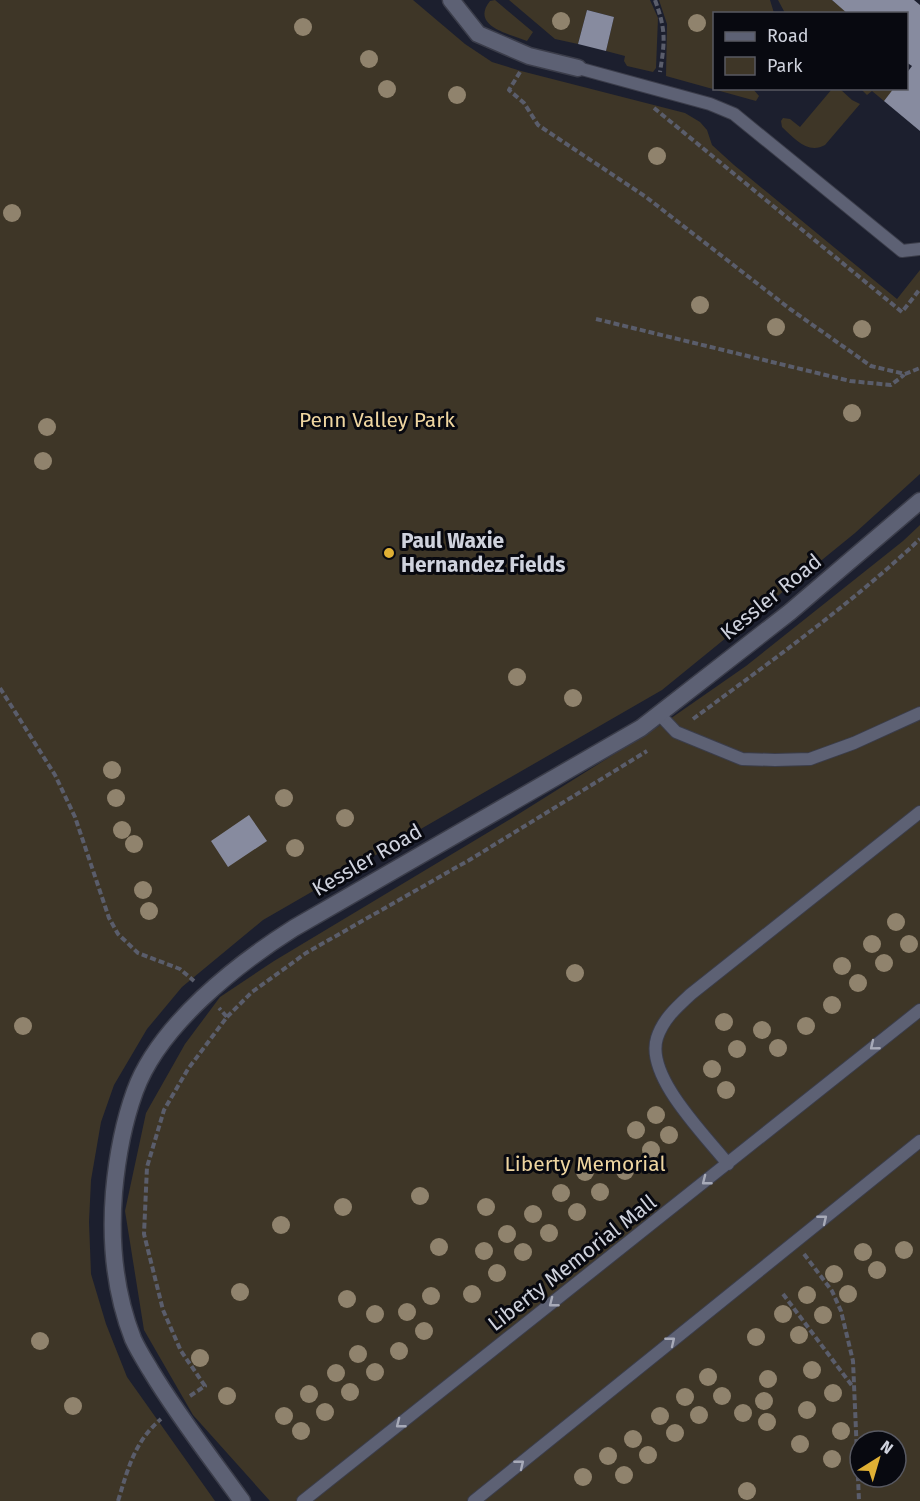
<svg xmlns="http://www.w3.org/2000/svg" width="920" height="1501" font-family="'Fira Sans',sans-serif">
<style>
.green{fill:#3e3627;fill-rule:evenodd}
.building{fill:#878b9f}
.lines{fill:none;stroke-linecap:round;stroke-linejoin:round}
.service-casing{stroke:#3b3d4a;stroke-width:14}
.minor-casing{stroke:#3b3d4a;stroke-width:19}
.path{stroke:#5a5d6b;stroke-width:4;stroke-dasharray:6 3;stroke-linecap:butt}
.service{stroke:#5d6174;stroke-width:12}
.minor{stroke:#5d6174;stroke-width:16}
.tree{fill:#90836d}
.oneway{stroke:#a7aab8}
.poi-dot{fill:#e0b034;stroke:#080910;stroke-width:2}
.labels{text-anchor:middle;stroke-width:6;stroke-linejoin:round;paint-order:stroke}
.park-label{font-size:21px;fill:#eed5a0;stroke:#080910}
.poi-label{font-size:21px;font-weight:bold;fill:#cfd2dd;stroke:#080910;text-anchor:start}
.street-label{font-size:21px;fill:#cfd2dd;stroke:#080910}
</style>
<rect width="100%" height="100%" fill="#1c1f2e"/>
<path class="green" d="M0 0H413L465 44 492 62 521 71 685 113 700 122 707 130 712 145 734 165 897 299 920 270V474L855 533 662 690 263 920 182 987 147 1029 114 1085 101 1122 91 1180 89 1222 91 1274 106 1324 127 1377 215 1501H0Z
M495 0 533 32 527 41C509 34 470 26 490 1Z
M509 0H650L658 18 656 68 653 72 627 66 624 61 625 56 606 51 614 17 587 10 578 44 555 39Z
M659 0H770L774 13 714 14V88L753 89 759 96 756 101 666 76 667 24Z
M778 0H832L848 13H785Z
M832 89H840L852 100 860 104 825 145C808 155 794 138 782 127L781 121 783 118 790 119 800 127Z
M861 89H894L884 101 872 91 867 95Z
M920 525V1501H270L193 1415 144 1330 125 1211 146 1113 185 1044 220 997 274 961 517 815 667 721 746 666 903 541ZM860 1441H896V1477H860Z"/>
<path class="building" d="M832 0H914L920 5V131L884 101 894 88H906V74L912 66 906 62V14H848Z
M587 10 614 17 606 51 578 44Z
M249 815 267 841 228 867 211 841Z"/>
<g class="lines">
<g class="service-casing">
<path id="service" d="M578 68 710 104 734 114 902 251 920 249
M660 715 676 732 742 759 775 760 810 759 854 743 920 713
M728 1164C705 1135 645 1076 657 1038 663 1019 677 1007 691 994L920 812
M303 1501 920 1010
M474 1501 920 1141"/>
</g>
<g class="minor-casing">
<path id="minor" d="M451 0 478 34 529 56 578 68
M242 1501C211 1458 178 1416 151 1371 145 1361 138 1350 133 1339 115 1293 110 1242 114 1192 117 1158 123 1124 135 1091 159 1025 237 964 294 928L641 728 790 612 920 501"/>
</g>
<path class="path" d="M655 0C666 30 665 41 660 72
M520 72 509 90 524 103 538 125 646 197 790 309 871 366 905 374 920 368
M654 108 902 312 920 289
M596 319 850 381 891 385 904 375
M0 688 55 775 75 817 109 918 118 934 138 953 180 969 194 981
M693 719C770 662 850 605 920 539
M227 1017 252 992 306 953 471 859 647 751
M804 1254 832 1291 841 1311 853 1361 859 1501
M783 1294 853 1387
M190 1396 205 1386 181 1351 163 1310 144 1234 147 1167 164 1110 188 1069 227 1017 219 1008
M118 1501C128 1469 134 1442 161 1419"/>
<use href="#service" class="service"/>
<use href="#minor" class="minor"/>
</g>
<g class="tree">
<circle cx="561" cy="21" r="9"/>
<circle cx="697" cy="23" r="9"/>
<circle cx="303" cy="27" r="9"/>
<circle cx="369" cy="59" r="9"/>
<circle cx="387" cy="89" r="9"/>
<circle cx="457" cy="95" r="9"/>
<circle cx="657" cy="156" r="9"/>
<circle cx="12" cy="213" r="9"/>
<circle cx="700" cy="305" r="9"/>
<circle cx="776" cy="327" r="9"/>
<circle cx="862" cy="329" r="9"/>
<circle cx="852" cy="413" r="9"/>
<circle cx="47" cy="427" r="9"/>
<circle cx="43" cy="461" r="9"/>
<circle cx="517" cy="677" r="9"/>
<circle cx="573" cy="698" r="9"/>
<circle cx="112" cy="770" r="9"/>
<circle cx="116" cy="798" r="9"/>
<circle cx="284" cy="798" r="9"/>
<circle cx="345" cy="818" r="9"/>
<circle cx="122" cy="830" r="9"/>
<circle cx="134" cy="844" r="9"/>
<circle cx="295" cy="848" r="9"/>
<circle cx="143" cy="890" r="9"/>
<circle cx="149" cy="911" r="9"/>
<circle cx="896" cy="922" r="9"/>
<circle cx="872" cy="944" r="9"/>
<circle cx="909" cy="944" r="9"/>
<circle cx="884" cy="963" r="9"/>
<circle cx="842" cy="966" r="9"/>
<circle cx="575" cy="973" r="9"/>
<circle cx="858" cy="983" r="9"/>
<circle cx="832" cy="1005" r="9"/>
<circle cx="724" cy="1022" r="9"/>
<circle cx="23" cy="1026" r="9"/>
<circle cx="806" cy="1026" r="9"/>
<circle cx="762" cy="1030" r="9"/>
<circle cx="778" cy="1048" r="9"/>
<circle cx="737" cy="1049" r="9"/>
<circle cx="712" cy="1069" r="9"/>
<circle cx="726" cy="1090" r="9"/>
<circle cx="656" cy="1115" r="9"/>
<circle cx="636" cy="1130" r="9"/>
<circle cx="669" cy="1135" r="9"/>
<circle cx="651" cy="1150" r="9"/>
<circle cx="625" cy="1171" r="9"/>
<circle cx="585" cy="1172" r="9"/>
<circle cx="600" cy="1192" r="9"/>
<circle cx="561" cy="1193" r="9"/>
<circle cx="420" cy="1196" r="9"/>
<circle cx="343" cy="1207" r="9"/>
<circle cx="486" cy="1207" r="9"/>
<circle cx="577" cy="1212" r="9"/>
<circle cx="533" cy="1214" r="9"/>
<circle cx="281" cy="1225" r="9"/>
<circle cx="549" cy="1233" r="9"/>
<circle cx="507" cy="1234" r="9"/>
<circle cx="439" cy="1247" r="9"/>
<circle cx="904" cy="1250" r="9"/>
<circle cx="484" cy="1251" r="9"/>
<circle cx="523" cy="1252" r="9"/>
<circle cx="863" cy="1252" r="9"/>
<circle cx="877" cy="1270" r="9"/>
<circle cx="497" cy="1273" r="9"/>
<circle cx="834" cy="1274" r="9"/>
<circle cx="240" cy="1292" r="9"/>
<circle cx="472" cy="1294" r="9"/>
<circle cx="848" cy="1294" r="9"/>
<circle cx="807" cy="1295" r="9"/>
<circle cx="431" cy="1296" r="9"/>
<circle cx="347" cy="1299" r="9"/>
<circle cx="407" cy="1312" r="9"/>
<circle cx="375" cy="1314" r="9"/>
<circle cx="783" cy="1314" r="9"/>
<circle cx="823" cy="1315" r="9"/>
<circle cx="424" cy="1331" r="9"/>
<circle cx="799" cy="1335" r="9"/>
<circle cx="756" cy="1337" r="9"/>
<circle cx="40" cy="1341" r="9"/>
<circle cx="399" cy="1351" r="9"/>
<circle cx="358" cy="1354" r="9"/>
<circle cx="200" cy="1358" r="9"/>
<circle cx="812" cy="1370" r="9"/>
<circle cx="375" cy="1372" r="9"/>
<circle cx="336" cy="1373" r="9"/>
<circle cx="708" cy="1377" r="9"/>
<circle cx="768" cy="1379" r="9"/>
<circle cx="350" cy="1392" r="9"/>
<circle cx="833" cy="1393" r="9"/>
<circle cx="309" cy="1394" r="9"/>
<circle cx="227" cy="1396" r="9"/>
<circle cx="722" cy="1396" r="9"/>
<circle cx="685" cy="1397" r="9"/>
<circle cx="764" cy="1401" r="9"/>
<circle cx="73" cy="1406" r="9"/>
<circle cx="807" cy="1410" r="9"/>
<circle cx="325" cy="1412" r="9"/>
<circle cx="743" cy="1413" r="9"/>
<circle cx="699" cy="1415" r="9"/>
<circle cx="284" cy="1416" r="9"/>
<circle cx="660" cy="1416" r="9"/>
<circle cx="767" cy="1422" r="9"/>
<circle cx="301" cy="1431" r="9"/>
<circle cx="841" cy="1431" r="9"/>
<circle cx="675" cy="1433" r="9"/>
<circle cx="633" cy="1439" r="9"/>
<circle cx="800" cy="1444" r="9"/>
<circle cx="648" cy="1455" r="9"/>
<circle cx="608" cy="1456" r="9"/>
<circle cx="832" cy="1459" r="9"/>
<circle cx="624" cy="1475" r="9"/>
<circle cx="583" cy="1477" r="9"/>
<circle cx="747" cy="1491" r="9"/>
</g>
<defs><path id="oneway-chevron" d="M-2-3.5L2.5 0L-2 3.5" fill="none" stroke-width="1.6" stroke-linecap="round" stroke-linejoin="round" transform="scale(1.5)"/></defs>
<g class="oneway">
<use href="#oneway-chevron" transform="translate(874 1046) rotate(141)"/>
<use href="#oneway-chevron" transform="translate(706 1181) rotate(142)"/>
<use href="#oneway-chevron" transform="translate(823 1219) rotate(-39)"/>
<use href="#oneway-chevron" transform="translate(553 1303) rotate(142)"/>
<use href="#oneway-chevron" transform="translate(671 1341) rotate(-39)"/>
<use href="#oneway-chevron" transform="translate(400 1424) rotate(142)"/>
<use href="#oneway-chevron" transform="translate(520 1464) rotate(-39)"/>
</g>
<circle class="poi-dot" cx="389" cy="553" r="6"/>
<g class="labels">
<g class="park-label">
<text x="377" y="427">Penn Valley Park</text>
<text x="585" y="1171">Liberty Memorial</text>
</g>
<g class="poi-label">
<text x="401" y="548">Paul Waxie<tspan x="401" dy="24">Hernandez Fields</tspan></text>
</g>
<g class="street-label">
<text transform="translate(771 597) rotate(-39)" y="7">Kessler Road</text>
<text transform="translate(367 860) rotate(-30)" y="7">Kessler Road</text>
<text transform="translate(572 1263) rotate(-38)" y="7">Liberty Memorial Mall</text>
</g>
</g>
<rect x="713" y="12" width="195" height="78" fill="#080910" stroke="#585962" stroke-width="1.5"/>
<rect x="725" y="32" width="30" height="9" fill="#5d6174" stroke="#585962" stroke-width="1.5"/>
<text x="767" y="42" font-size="18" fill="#cfd2dd">Road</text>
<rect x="725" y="57" width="30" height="18" fill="#3e3627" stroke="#585962" stroke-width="1.5"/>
<text x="767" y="72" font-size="18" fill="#cfd2dd">Park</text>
<g transform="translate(878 1459) rotate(37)"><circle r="28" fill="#080910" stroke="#585962" stroke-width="1.5"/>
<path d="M0-4.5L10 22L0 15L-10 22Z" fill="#e0b034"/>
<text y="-9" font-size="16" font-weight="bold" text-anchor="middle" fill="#cfd2dd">N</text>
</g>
</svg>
